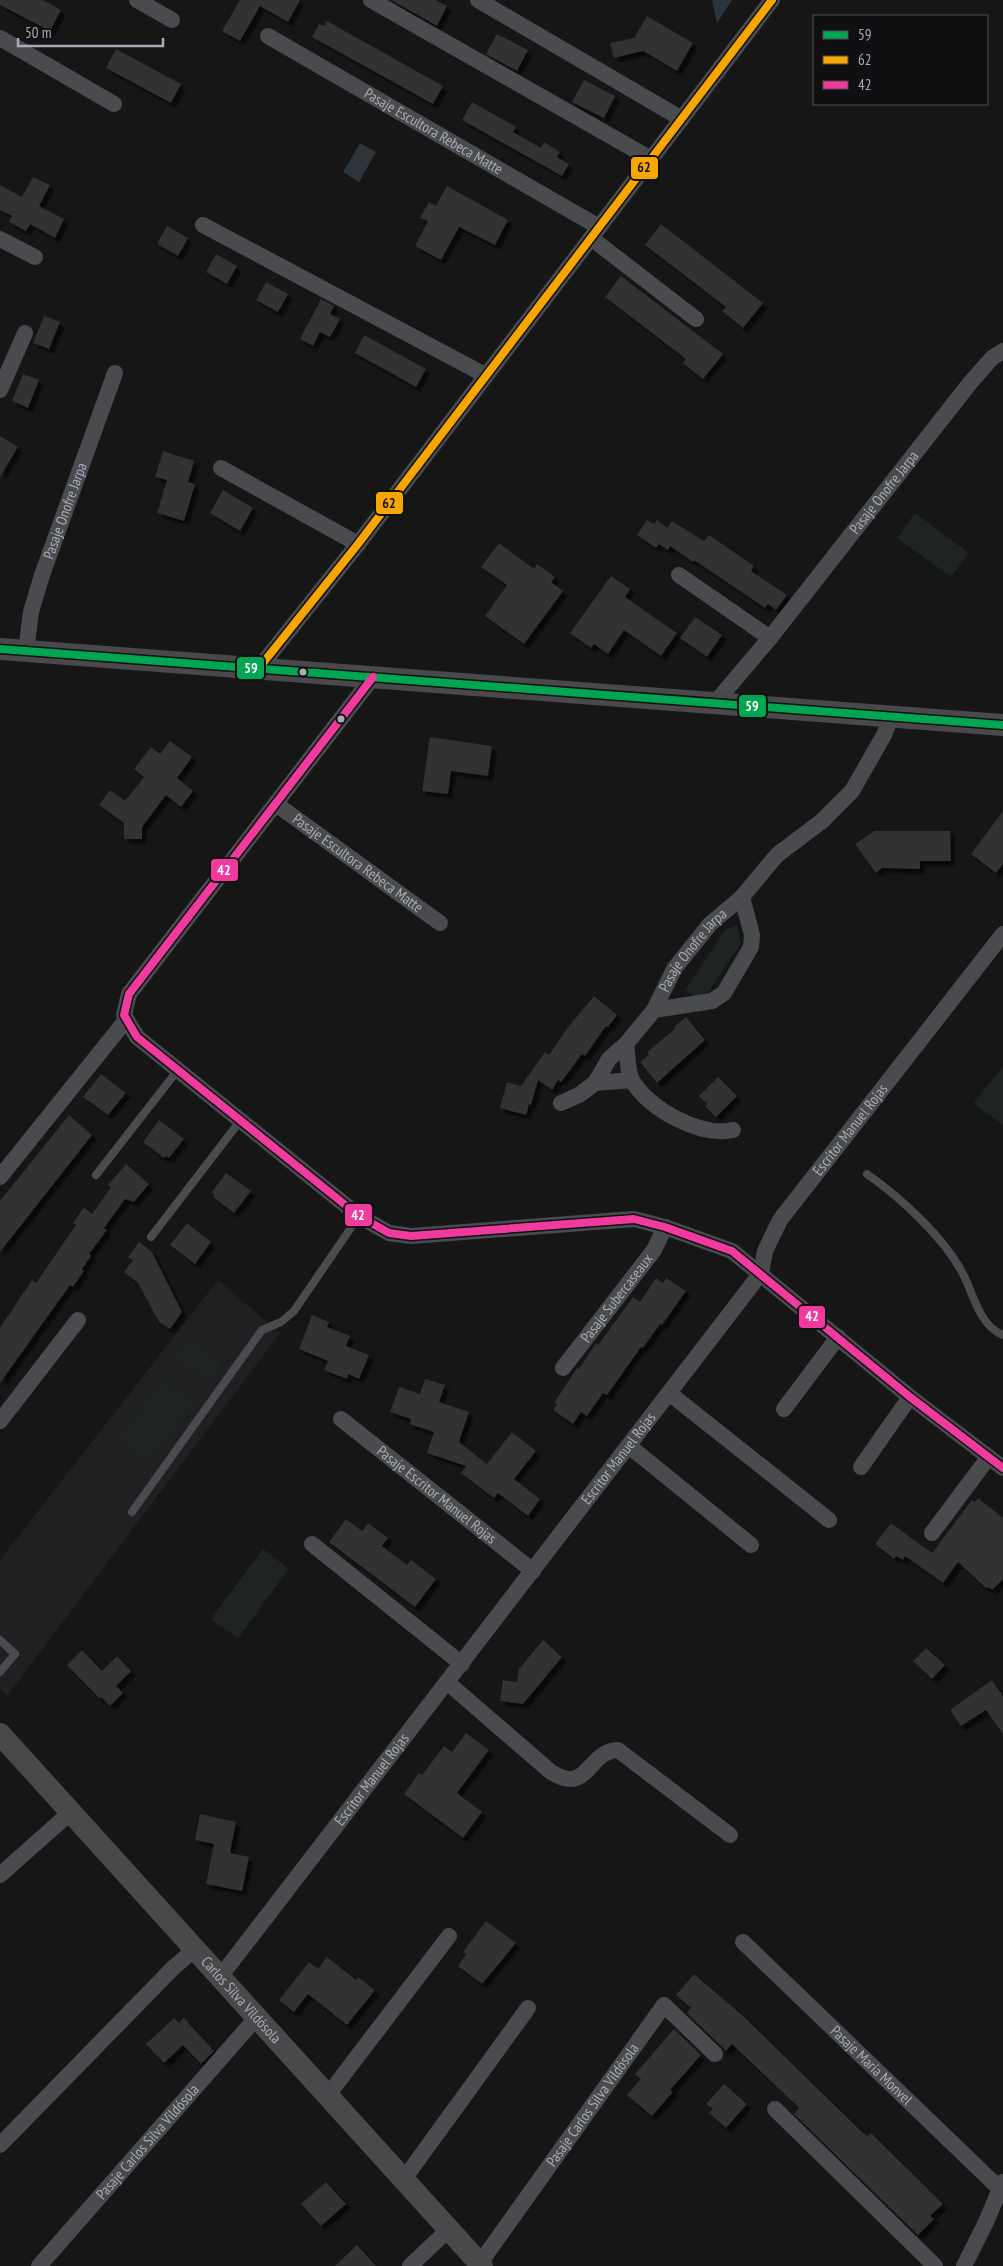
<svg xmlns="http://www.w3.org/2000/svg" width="1003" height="2266" font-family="'PT Sans Narrow',sans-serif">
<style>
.built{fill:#202022}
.green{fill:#1e241f}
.water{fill:#2d353a}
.building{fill:#303032;filter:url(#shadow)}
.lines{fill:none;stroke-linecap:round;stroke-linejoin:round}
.lane{stroke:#4a4b4e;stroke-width:8}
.street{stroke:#4a4b4e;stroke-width:16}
.secondary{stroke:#49494c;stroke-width:22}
.bus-1-casing{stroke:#101012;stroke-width:11}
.bus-2-casing{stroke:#101012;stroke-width:11}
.bus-3-casing{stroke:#101012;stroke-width:11}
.bus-1{stroke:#00a651;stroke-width:8}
.bus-2{stroke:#f7a600;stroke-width:8}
.bus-3{stroke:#f13a9d;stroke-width:8}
.bus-dot{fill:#a8acb6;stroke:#101012;stroke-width:2}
.labels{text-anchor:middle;stroke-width:4.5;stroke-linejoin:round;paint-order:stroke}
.street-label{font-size:15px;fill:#a8acb6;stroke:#101012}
.line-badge{stroke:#101012;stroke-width:2}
.badge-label{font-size:14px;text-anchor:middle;font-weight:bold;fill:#fff}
.pale-badge-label{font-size:14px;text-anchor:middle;font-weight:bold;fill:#111}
</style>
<defs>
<filter id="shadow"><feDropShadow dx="4.5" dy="4.5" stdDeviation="1" flood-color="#0009"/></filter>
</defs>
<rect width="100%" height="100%" fill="#161616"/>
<path class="built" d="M218 1280 280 1333 7 1696 0 1688V1560Z"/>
<path class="green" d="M915 513 969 553 951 577 897 538Z
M737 926 741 943 702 1001 685 990 726 929Z
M1003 1066V1125L974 1103Z
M190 1338 222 1363 207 1382 175 1357Z
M163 1380 194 1404 149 1464 118 1440Z
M263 1549 289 1569 238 1638 211 1619Z"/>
<path class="water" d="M712 0H732L717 23Z
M360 143 376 152 359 182 343 172Z"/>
<path class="building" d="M0 0H43L61 10 50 31 0 5Z
M240 0H300L288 22 260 6 240 41 222 31Z
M391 0H436L447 6 437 26Z
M647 16 693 43 677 71 643 51 614 58 610 43 634 38Z
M327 21 443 86 433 104 312 37 319 24 324 26Z
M497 34 528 50 517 71 486 54Z
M116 49 181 84 171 103 106 68Z
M584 80 615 96 604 118 572 102Z
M472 102 516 127 513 132 541 148 544 142 560 152 557 157 569 164 562 176 462 120Z
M33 177 50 185 39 206 64 219 55 238 30 224 26 231 9 222 12 216 0 210V185L22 197Z
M447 186 508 220 495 245 459 227 441 260 415 246 428 221 420 218 429 202 436 206Z
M661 224 763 303 743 328 722 311 726 307 645 245Z
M167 226 188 238 178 256 157 244Z
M216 254 237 266 227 284 206 272Z
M621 276 723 354 703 379 683 363 686 359 605 297Z
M266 282 288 294 278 312 256 300Z
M321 299 334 306 330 314 340 319 330 337 320 332 313 346 300 339Z
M44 316 60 322 49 349 33 343Z
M364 335 426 369 416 387 355 353Z
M23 374 39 380 28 408 12 401Z
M0 436 18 447 0 477Z
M163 451 194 461 188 482 195 484 184 521 157 513 167 480 155 477Z
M223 490 253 508 240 531 210 513Z
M647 520 654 524 657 520 667 528 672 521 704 541 709 535 754 566 751 571 787 595 776 610 768 604 765 608 694 560 693 562 670 546 668 550 659 544 656 548 637 535Z
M499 543 534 569 537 564 555 577 551 582 563 591 524 644 485 616 507 585 481 567Z
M611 576 630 589 625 597 677 633 661 656 624 630 608 654 594 644 591 648 570 633Z
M695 617 722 635 707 657 680 638Z
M430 737 492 746 488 776 451 771 448 794 422 791Z
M170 741 192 757 177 778 193 791 181 807 166 795 142 827V839H124V823L99 805 110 790 125 801 144 777 134 769 151 747 160 754Z
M1003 811V864L996 873 971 854Z
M874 831H950L951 861H920V869L882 868 876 873 855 844Z
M594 996 617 1015 608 1027 606 1026 585 1056 582 1054 561 1082 558 1080 552 1090 538 1080 531 1105 529 1104 526 1115 500 1108 507 1082 521 1086 545 1052 549 1055 569 1026Z
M686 1017 705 1040 657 1083 640 1062 649 1055 647 1052 675 1029 674 1027Z
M101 1074 126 1093 108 1115 83 1097Z
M718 1077 737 1096 716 1117 705 1106 707 1104 699 1096Z
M69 1115 92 1135 0 1252V1201Z
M159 1120 184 1139 169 1158 166 1156 164 1158 143 1142Z
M126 1164 149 1184 134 1202 125 1199 104 1228 107 1230 89 1254 91 1256 82 1269 84 1271 73 1287 70 1285 0 1383V1328L32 1280 36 1283 76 1225 73 1223 84 1207 92 1214 111 1187 108 1185Z
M226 1173 251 1191 234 1213 213 1197 215 1195 212 1192Z
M187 1223 211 1242 195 1264 170 1245Z
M139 1242 152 1252 182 1312 170 1329 159 1322 138 1283 124 1272 133 1260 128 1257Z
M656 1278 663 1283 666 1278 686 1291 662 1325 660 1324 643 1348 641 1347 607 1395 603 1393 587 1416 581 1412 573 1424 553 1410 557 1404 554 1403 577 1368 579 1369 596 1343 598 1345 633 1297 640 1302Z
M312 1315 329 1322 327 1327 350 1336 346 1346 369 1355 359 1379 348 1374 347 1379 324 1370 328 1361 299 1349Z
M425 1379 445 1385 439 1402 469 1412 459 1442 487 1464 512 1432 536 1451 514 1479 540 1499 528 1516 498 1493 494 1498 461 1473 466 1466 427 1453 434 1432 410 1424 411 1419 390 1412 399 1387 420 1394Z
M978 1498 1003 1518V1579L992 1590 988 1587 986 1588 958 1562 943 1583 905 1556 903 1560 896 1556 894 1559 875 1544 891 1523 932 1553 972 1500 975 1502Z
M346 1519 362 1531 368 1523 388 1538 382 1546 407 1565 411 1560 436 1579 415 1607 329 1542Z
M543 1640 562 1657 523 1704 500 1701 503 1680 517 1682 519 1669Z
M926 1648 945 1665 932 1679 913 1661Z
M82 1650 102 1671 117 1656 131 1671 116 1686 123 1693 110 1706 101 1697 100 1699 67 1665Z
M992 1680 1003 1696V1734L986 1710 961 1726 950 1710Z
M466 1733 489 1750 457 1793 482 1812 463 1838 404 1794 419 1773 422 1775 444 1746 452 1752Z
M200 1814 236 1822 230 1853 249 1857 242 1891 206 1884 214 1844 195 1840Z
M486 1921 516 1943 482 1984 458 1966 466 1954 463 1952Z
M327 1957 356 1980 358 1977 375 1990 347 2025 308 1994 294 2012 279 2000 309 1962 318 1969Z
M694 1974 742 2015 861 2131 867 2136 871 2133 943 2204 930 2216 934 2219 918 2235 794 2114 799 2108 773 2083 732 2044 726 2051 687 2013 691 2008 676 1995Z
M174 2018 179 2023 184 2018 214 2051 201 2064 183 2045 164 2063 146 2044Z
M674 2029 701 2055 670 2090 673 2092 652 2116 627 2095 641 2079 635 2074Z
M724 2084 747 2104 726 2128 709 2113 713 2109 706 2104Z
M326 2182 346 2204 321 2226 301 2204Z
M357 2245 376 2266H335Z"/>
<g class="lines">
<path class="lane" d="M867 1174C901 1198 946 1239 964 1276 974 1296 980 1326 1003 1335
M96 1175 177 1071
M151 1237 240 1121
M132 1512 262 1330 281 1322 294 1311 359 1216
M0 1640 15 1654 0 1672"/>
<g class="street">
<path d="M137 0 172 20"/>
<path d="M371 0 651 159"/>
<path d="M478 0 682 119"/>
<path id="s1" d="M268 36 599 227"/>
<path d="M0 38 114 104"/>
<path d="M203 225 485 375"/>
<path d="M591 238 696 319"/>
<path d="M0 239 35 257"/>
<path d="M0 390 25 333"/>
<path d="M221 468 358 544"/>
<path d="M679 575 770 638"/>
<path id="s2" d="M26 651 31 612 42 575 115 373"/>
<path d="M259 668 358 544 772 0"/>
<path d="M373 677 129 994 124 1015 137 1037 359 1216 389 1233 411 1236 634 1219 665 1227 732 1251 910 1397 1003 1468"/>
<path id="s3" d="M715 703 770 638 970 383 992 358 1003 351"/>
<path id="s4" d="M276 804 440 923"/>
<path d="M654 1010 712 1001 724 993 751 947 752 935 742 897"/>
<path d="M626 1044C628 1054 627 1073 633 1082 651 1110 700 1137 733 1130"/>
<path d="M595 1083 632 1080"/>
<path id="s5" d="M561 1103 579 1095 595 1083 609 1059 626 1044 654 1010 674 969 710 924 742 897 777 855 822 821 852 791 884 735 891 717"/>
<path d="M0 1177 126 1020"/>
<path id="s6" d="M563 1368 654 1250 665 1227"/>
<path d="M669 1393 829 1520"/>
<path d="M784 1409 838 1337"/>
<path id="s7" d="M341 1419 533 1571"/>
<path d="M0 1421 78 1320"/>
<path d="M629 1446 751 1545"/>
<path d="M861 1467 910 1397"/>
<path d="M932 1533 988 1458"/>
<path d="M312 1544 462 1664"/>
<path d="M448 1683 551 1772C589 1796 587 1751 618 1750L730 1835"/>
<path d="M0 1875 71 1812"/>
<path id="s8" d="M743 1942 999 2188"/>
<path id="s9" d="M220 1977 761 1273 765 1251 780 1220 1003 934"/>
<path d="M328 2095 449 1936"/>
<path d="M775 2109 935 2266"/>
<path d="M0 2145 173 1968 195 1949"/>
<path d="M404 2179 528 2008"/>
<path id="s10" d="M480 2263 664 2005 715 2054"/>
<path id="s11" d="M39 2266 257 2017"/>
<path d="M410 2266 449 2229"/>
<path d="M964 2266 986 2222 1003 2182"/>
</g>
<g class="secondary">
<path d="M0 649 1003 725"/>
<path id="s12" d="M0 1734 482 2266"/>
</g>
<g class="bus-1-casing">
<path id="bus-1" d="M0 649 1003 725"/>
</g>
<g class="bus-2-casing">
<path id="bus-2" d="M259 668 358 544 772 0"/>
</g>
<g class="bus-3-casing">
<path id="bus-3" d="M373 677 129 994 124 1015 137 1037 359 1216 389 1233 411 1236 634 1219 665 1227 732 1251 910 1397 1003 1468"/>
</g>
<use href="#bus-1" class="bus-1"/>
<use href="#bus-2" class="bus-2"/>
<use href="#bus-3" class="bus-3"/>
</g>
<g class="bus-dot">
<circle cx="303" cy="672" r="4.5"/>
<circle cx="341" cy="719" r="4.5"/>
</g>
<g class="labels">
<g class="street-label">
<text dy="5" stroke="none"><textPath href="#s1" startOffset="191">Pasaje Escultora Rebeca Matte</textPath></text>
<text dy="5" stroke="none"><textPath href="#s3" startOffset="270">Pasaje Onofre Jarpa</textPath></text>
<text dy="5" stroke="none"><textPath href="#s2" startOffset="146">Pasaje Onofre Jarpa</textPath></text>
<text dy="5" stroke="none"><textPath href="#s4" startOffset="101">Pasaje Escultora Rebeca Matte</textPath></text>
<text dy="5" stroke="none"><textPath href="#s5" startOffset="206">Pasaje Onofre Jarpa</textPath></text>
<text dy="5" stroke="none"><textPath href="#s9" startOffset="1059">Escritor Manuel Rojas</textPath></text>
<text dy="5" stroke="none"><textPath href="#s6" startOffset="88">Pasaje Subercaseaux</textPath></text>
<text dy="5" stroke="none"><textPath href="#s9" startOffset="654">Escritor Manuel Rojas</textPath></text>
<text dy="5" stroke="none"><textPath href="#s7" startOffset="122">Pasaje Escritor Manuel Rojas</textPath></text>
<text dy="5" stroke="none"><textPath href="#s9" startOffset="249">Escritor Manuel Rojas</textPath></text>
<text dy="5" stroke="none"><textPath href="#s12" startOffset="359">Carlos Silva Vildósola</textPath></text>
<text dy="5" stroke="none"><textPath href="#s8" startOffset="178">Pasaje María Monvel</textPath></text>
<text dy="5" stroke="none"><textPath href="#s10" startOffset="194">Pasaje Carlos Silva Vildósola</textPath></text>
<text dy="5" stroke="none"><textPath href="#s11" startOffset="165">Pasaje Carlos Silva Vildósola</textPath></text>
</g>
</g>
<g class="line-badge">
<rect x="630" y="156" width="29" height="24" rx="5" fill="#f7a600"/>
<rect x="375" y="491" width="29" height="24" rx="5" fill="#f7a600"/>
<rect x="236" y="656" width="29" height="24" rx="5" fill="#00a651"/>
<rect x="738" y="694" width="29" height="24" rx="5" fill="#00a651"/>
<rect x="210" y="858" width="29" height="24" rx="5" fill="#f13a9d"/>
<rect x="344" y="1203" width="29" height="24" rx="5" fill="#f13a9d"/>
<rect x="798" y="1305" width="28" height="24" rx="5" fill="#f13a9d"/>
</g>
<g class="badge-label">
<text x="251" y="673">59</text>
<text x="752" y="711">59</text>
<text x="224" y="875">42</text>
<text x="358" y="1220">42</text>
<text x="812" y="1321">42</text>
</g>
<g class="pale-badge-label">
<text x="644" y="172">62</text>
<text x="389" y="508">62</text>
</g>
<rect x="813" y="15" width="175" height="90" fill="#101012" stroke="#4d4e54"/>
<rect x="823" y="31" width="25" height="8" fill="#00a651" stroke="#4d4e54"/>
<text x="858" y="40" font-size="15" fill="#a8acb6">59</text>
<rect x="823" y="56" width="25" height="8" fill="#f7a600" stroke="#4d4e54"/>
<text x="858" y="65" font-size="15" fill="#a8acb6">62</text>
<rect x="823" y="81" width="25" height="8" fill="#f13a9d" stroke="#4d4e54"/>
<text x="858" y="90" font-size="15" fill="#a8acb6">42</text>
<path d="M18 38v8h145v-8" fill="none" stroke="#a8acb6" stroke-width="2.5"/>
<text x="25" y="38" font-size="15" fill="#a8acb6" stroke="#101012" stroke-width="4" paint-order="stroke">50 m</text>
</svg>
